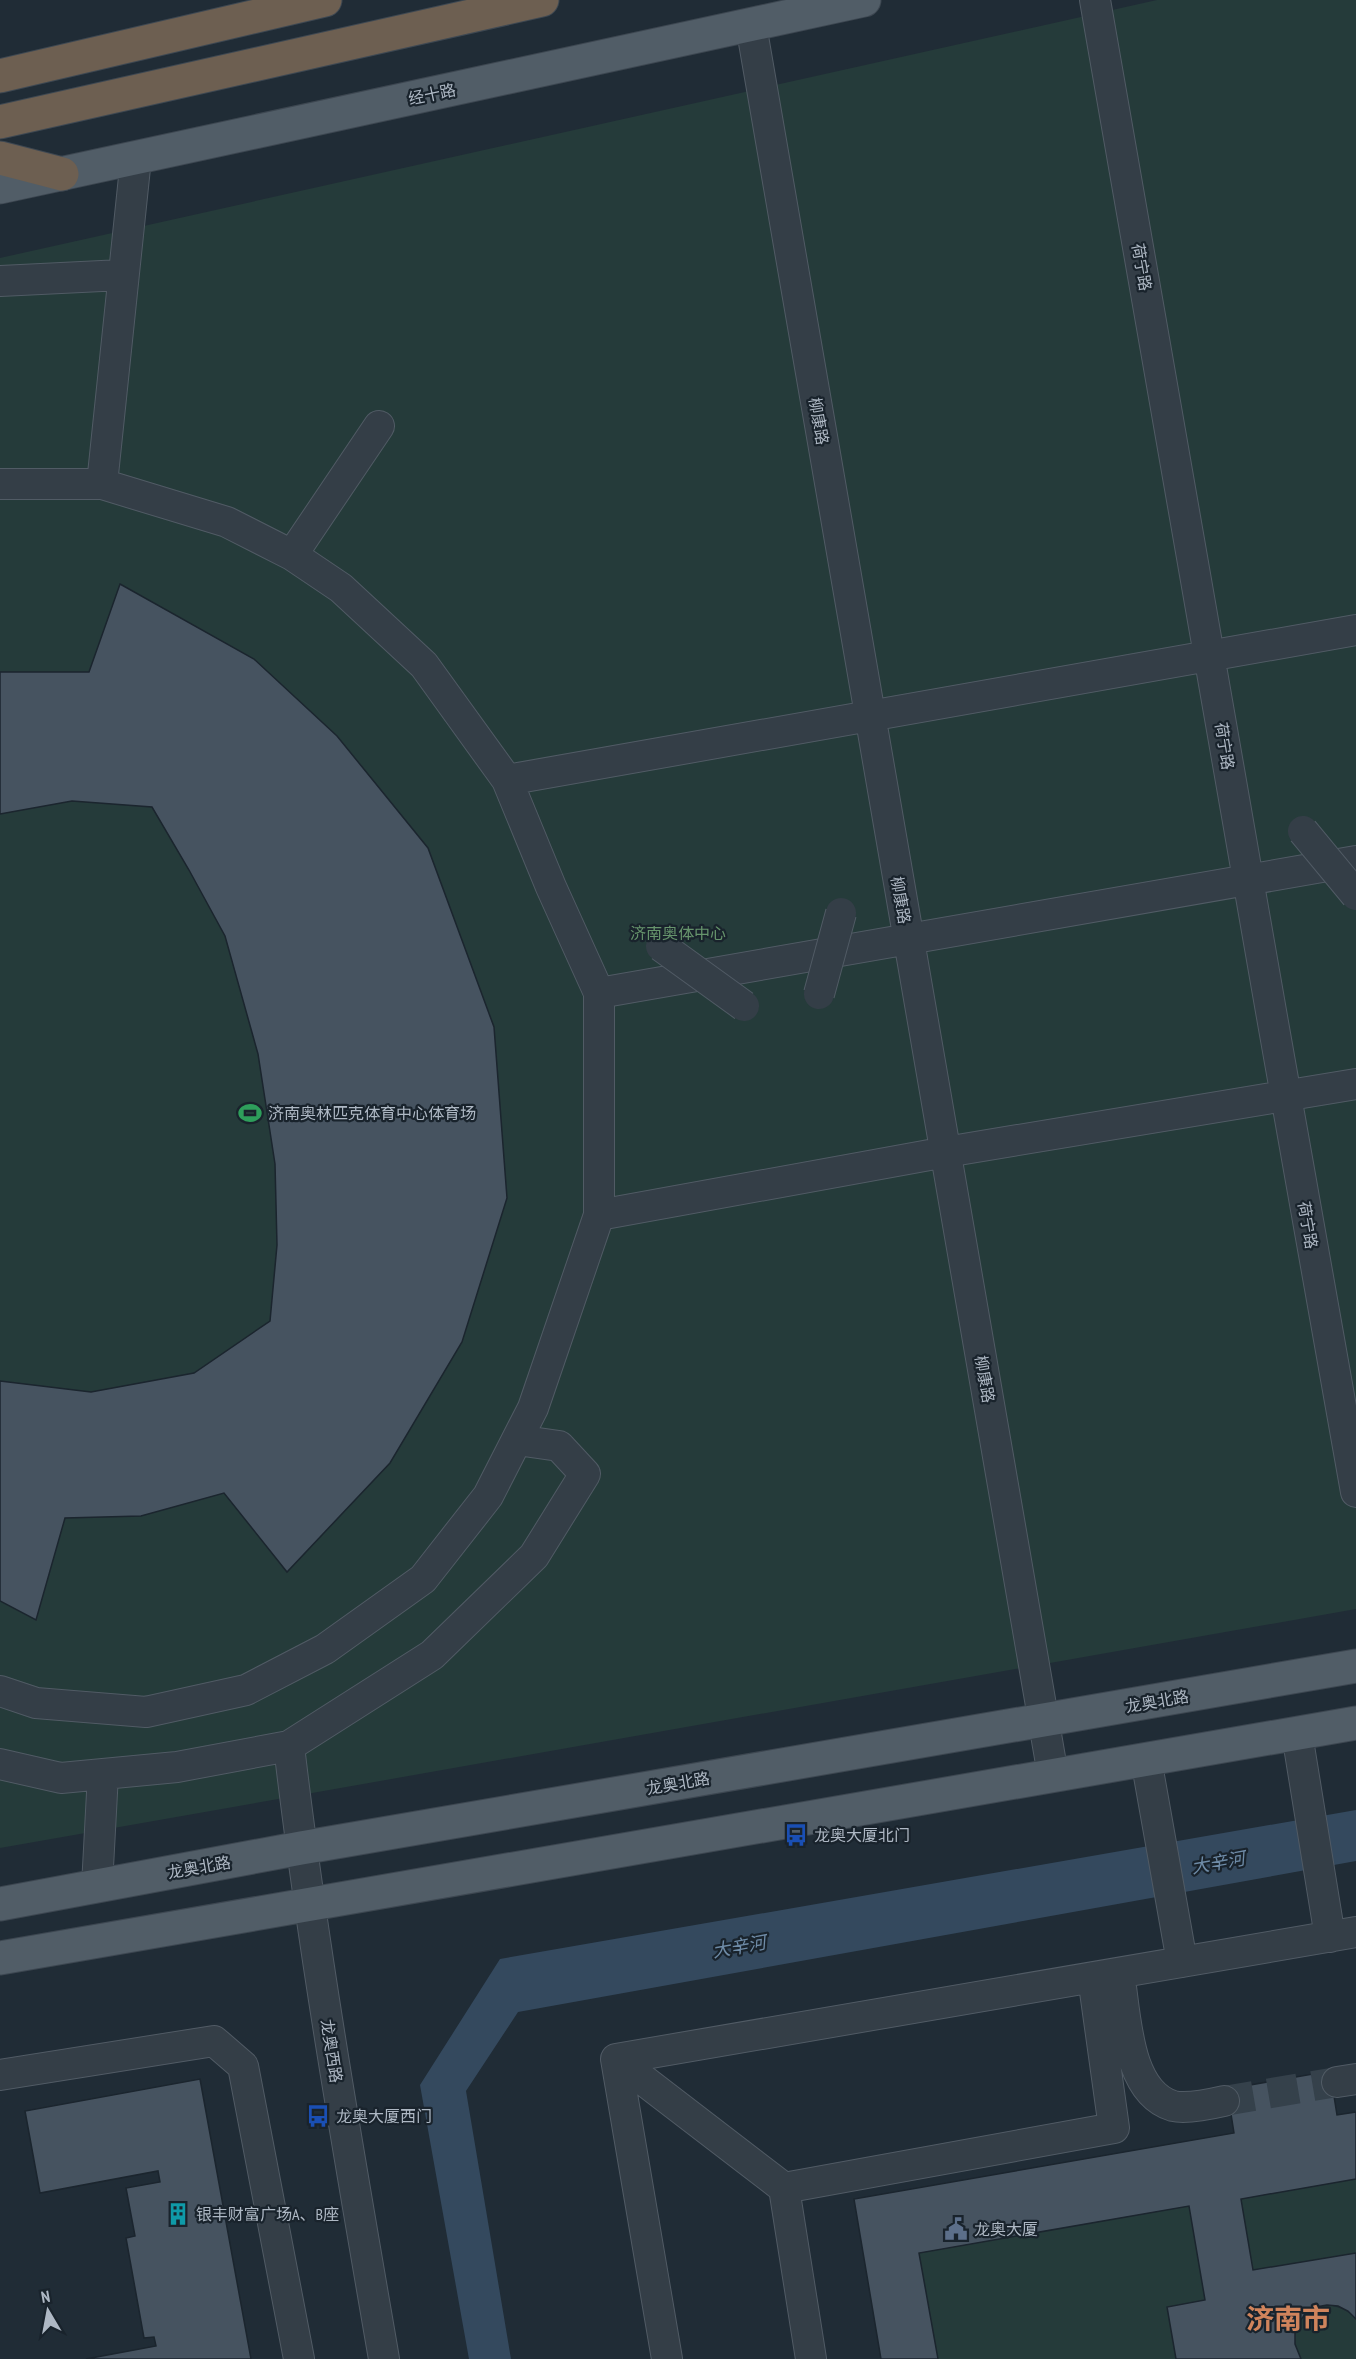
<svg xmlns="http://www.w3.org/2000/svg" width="1356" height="2359" font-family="'PT Sans Narrow','Noto Sans SC',sans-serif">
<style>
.green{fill:#253b3a}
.water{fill:#34495e}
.building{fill:#465360;stroke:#1b252e;stroke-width:1.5}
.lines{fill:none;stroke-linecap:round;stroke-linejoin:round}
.minor-tunnel{stroke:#35414b;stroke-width:30;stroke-dasharray:30 15;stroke-linecap:butt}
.minor-casing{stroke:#515b65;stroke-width:32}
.major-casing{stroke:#3d4751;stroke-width:35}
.highway-casing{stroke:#3e4852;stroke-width:35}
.minor{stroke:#343e47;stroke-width:30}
.major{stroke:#515d67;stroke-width:33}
.highway{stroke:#6d5f51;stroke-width:33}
.minor-bridge-casing{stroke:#515b65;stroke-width:32;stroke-linecap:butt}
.minor-bridge{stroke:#343e47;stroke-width:30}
.labels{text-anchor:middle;stroke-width:4.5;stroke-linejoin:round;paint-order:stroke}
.street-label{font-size:16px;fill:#aeb8c4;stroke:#19232c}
.park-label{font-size:16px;fill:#66946c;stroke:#19232c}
.poi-label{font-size:16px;fill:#aeb8c4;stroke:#19232c;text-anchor:start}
.water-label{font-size:18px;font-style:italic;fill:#6f8ca8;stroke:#19232c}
.town-label{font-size:28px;font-weight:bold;fill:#d0845c;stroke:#19232c}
</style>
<rect width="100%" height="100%" fill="#202c36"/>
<path class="green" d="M1157 0H1356V1609L0 1848V258Z
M1356 2179V2253L1253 2270 1241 2199Z
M1189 2206 1205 2300 1167 2307 1176 2359H938L919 2253Z
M1327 2305C1340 2307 1347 2310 1356 2319V2359H1301C1283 2335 1301 2310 1327 2305Z"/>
<path class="water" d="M1356 1810V1861L518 2012 466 2091 511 2359H469L420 2085 500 1959Z"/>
<path class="building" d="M120 584 254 659 337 736 428 848 494 1027 507 1198 462 1342 390 1463 287 1572 224 1493 141 1516 65 1518 36 1620 0 1601V1381L91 1392 194 1373 270 1321 277 1245 275 1164 258 1054 225 936 189 870 152 807 72 801 0 814V672H89Z
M1330 2071 1337 2115 1356 2112V2179L1241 2199 1253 2270 1356 2253V2319L1348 2311 1338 2306 1327 2305 1316 2307 1306 2313 1299 2322 1295 2333V2344L1301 2359H1176L1167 2307 1205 2300 1189 2206 919 2253 938 2359H881L854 2199 1234 2133 1227 2089Z
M200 2079 251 2359H86L156 2346 154 2337 144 2338 126 2238 135 2236 126 2188 160 2182 158 2171 40 2193 25 2111Z"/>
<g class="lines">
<path class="minor-tunnel" d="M1224 2101 1337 2082"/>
<g class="minor-casing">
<path id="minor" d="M1095 0C1182 497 1267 995 1356 1492
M751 25 1053 1775
M0 281 122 275
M0 484H102L227 522 292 555 341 588 424 665 507 780 551 887 599 993V1215L533 1408 488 1496 423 1579 325 1649 246 1690 146 1712 36 1703 0 1691
M102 484 136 158
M292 555 379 426
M507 780 1356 630
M599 993 1356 861
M599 1215 946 1152 1356 1084
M1297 1734 1330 1937
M289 1746C313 1951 349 2155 384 2359
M1146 1759 1182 1962
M0 1764 61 1778 177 1767 289 1746 432 1655 534 1556 585 1474 559 1446 517 1440
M97 1886 103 1774
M1119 1973C1126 2014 1126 2092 1173 2106 1186 2109 1211 2104 1224 2101
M616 2059 784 2188 811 2359
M0 2075 214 2041 243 2066 299 2359
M1337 2082 1356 2079
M784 2188 1114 2128 1093 1977
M667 2359 616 2059 1356 1932"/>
</g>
<g class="major-casing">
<path id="major" d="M0 187 864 0
M0 1904 301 1848 1356 1666
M0 1958 1356 1723"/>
</g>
<g class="highway-casing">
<path id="highway" d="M0 76 325 0
M0 122 542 0
M0 158 62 174"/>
</g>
<use href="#minor" class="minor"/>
<use href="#major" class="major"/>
<use href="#highway" class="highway"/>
<g class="minor-bridge-casing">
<path id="minor-bridge" d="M1303 831 1356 895
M661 946 744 1006
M819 994 841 913"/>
</g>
<use href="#minor-bridge" class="minor-bridge"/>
</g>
<defs>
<g id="stadium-bare" transform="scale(1.8)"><path d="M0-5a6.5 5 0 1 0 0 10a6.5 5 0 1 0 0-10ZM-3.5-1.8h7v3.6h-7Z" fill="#2e9e5b" stroke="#19232c" stroke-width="2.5" paint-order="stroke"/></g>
<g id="bus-bare" transform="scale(1.8)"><path d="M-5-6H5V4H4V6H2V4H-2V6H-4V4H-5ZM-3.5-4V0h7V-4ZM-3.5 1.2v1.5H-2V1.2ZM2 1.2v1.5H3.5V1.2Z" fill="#1a4fb4" stroke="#19232c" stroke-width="2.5" paint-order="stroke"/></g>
<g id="building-bare" transform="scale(1.8)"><path d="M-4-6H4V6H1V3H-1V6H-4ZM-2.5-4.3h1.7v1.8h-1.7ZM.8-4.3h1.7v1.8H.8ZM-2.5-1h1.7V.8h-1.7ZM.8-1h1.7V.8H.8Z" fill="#0f9aa8" stroke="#19232c" stroke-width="2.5" paint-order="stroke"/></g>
<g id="civic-bare" transform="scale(1.8)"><path d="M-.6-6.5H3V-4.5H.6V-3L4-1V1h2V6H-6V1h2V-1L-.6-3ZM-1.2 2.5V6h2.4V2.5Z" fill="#5c6f8a" stroke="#19232c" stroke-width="2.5" paint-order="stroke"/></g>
</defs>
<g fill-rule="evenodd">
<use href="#stadium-bare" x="250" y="1113"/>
<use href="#bus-bare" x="796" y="1835"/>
<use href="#bus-bare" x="318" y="2116"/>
<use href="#building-bare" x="178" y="2214"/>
<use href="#civic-bare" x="956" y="2229"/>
</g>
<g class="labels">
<g class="street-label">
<text transform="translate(432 94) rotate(-12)" y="6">经十路</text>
<text transform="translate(1142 267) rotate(80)" y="6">荷宁路</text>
<text transform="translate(819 421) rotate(80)" y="6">柳康路</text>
<text transform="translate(1225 746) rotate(81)" y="6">荷宁路</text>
<text transform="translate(901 900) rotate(80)" y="6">柳康路</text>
<text transform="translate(1308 1225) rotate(80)" y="6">荷宁路</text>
<text transform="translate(985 1379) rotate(80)" y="6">柳康路</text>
<text transform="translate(1157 1701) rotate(-10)" y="6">龙奥北路</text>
<text transform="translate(678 1783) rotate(-10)" y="6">龙奥北路</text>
<text transform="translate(199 1867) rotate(-10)" y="6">龙奥北路</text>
<text transform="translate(332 2051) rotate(81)" y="6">龙奥西路</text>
</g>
<g class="park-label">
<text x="678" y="939">济南奥体中心</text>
</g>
<g class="poi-label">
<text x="268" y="1119">济南奥林匹克体育中心体育场</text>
<text x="814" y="1841">龙奥大厦北门</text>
<text x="336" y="2122">龙奥大厦西门</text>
<text x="196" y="2220">银丰财富广场A、B座</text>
<text x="974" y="2235">龙奥大厦</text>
</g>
<g class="water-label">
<text transform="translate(1218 1863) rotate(-10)" y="6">大辛河</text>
<text transform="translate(739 1947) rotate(-10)" y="6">大辛河</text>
</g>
<g class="town-label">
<text x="1288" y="2329">济南市</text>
</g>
</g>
<g transform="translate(48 2311) rotate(350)" stroke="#19232c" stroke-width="4.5" paint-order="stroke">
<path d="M0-4.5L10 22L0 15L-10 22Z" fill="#aeb8c4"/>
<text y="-9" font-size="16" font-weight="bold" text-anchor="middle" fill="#aeb8c4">N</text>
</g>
</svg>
